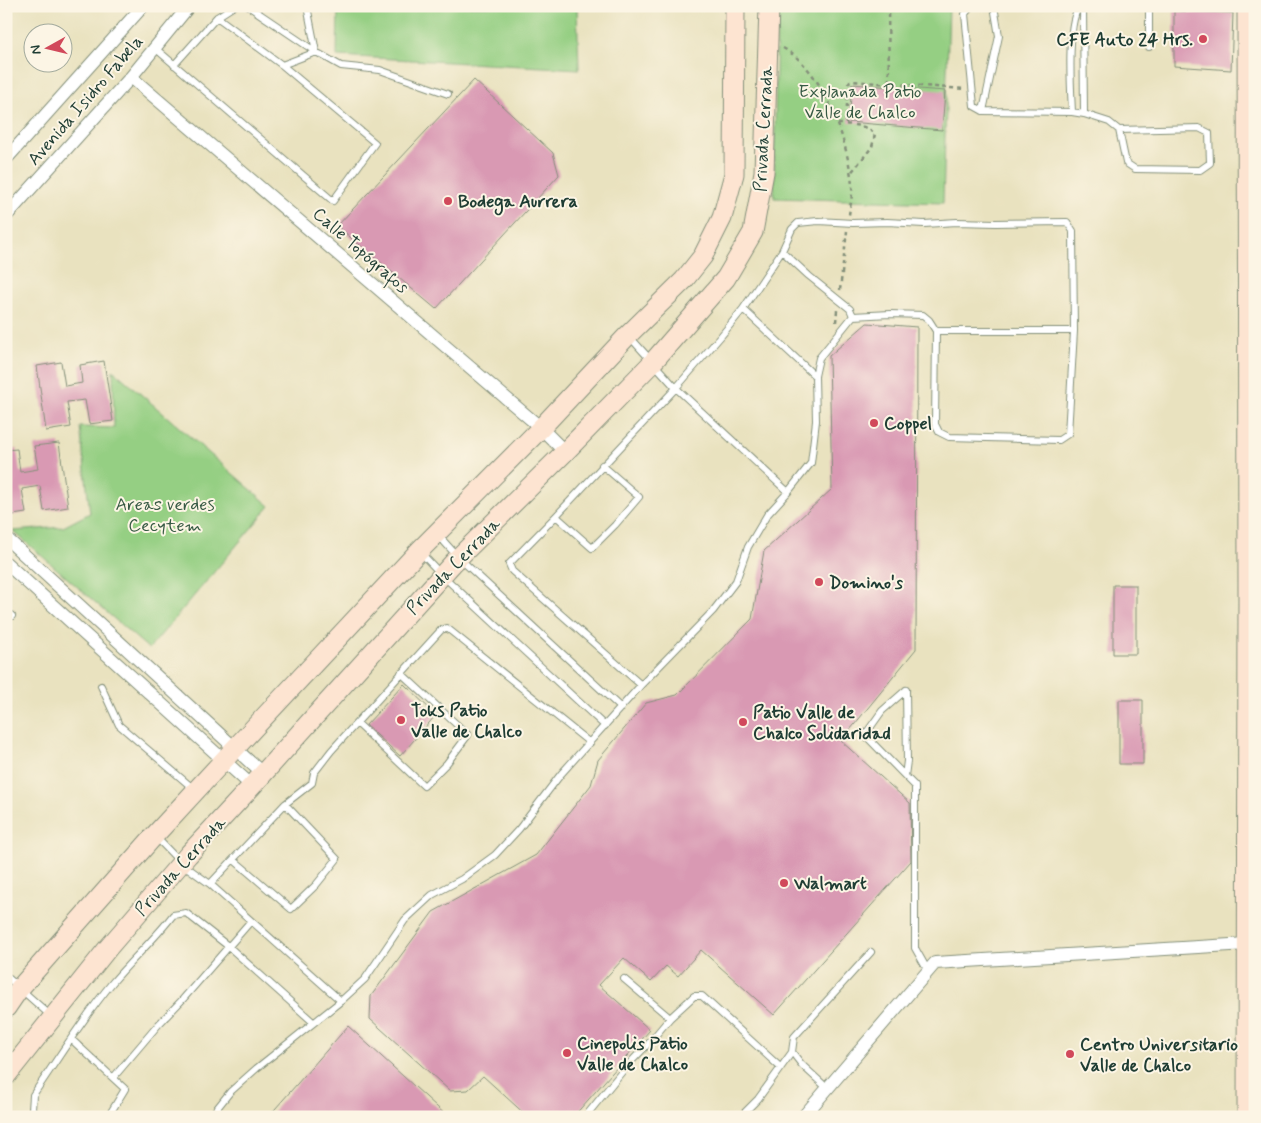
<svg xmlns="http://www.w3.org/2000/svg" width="1261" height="1123" font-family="Mynerve,sans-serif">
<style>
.green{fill:#95cf83;stroke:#5a865c}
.building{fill:#d999b3}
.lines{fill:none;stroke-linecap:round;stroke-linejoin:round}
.lane-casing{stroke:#84907a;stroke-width:8}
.street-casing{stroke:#84907a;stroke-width:14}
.secondary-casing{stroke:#84907a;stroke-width:21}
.path{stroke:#84907a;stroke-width:2.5;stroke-dasharray:4 4;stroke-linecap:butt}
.lane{stroke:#fff;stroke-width:6}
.street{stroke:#fff;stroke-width:12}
.secondary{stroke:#fde4d1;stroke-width:19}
.poi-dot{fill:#d1495b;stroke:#fcf5e5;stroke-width:2}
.labels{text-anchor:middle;stroke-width:4;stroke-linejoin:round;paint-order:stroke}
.poi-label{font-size:18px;font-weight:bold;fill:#1f3d34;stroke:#fcf5e5;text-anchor:start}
.park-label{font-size:18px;fill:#375a44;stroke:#fcf5e5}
.street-label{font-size:18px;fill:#1f3d34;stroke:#fcf5e5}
</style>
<rect width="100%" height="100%" fill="#fcf5e5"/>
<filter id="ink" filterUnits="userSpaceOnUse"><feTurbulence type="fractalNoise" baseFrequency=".02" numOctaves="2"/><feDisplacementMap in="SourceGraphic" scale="10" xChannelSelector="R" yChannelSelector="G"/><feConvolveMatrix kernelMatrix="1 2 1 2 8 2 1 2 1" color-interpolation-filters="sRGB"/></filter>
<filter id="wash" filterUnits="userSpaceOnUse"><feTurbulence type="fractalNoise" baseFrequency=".0096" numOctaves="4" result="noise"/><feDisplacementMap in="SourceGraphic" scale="20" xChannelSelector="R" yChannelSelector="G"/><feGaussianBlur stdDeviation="1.12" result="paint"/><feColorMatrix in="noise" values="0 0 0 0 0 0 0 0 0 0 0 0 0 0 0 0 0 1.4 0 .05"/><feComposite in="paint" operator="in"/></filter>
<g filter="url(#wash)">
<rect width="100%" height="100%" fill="#e9e2bf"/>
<path class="green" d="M338 6H577L579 69 337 56Z
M777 6H949L943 203 774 198Z
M113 370 270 506 149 649 13 531 63 527 90 513 80 427 114 428Z"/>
<g id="blocks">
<path class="building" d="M1174 11 1233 13 1231 70 1174 66Z
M474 80 553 153 559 175 436 309 337 226Z
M852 84 945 91 942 130 849 122Z
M867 323 917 327 916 649 841 741 910 803 911 861 774 1015 701 950 678 976 666 966 651 982 624 958 599 985 650 1030 573 1117H528L483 1076 468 1090 450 1091 370 1019 371 996 433 912 536 855 591 785 598 760 646 703 677 695 752 619 764 551 832 489 829 356Z
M104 361 113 421 89 424 85 400 67 402 71 427 46 431 37 366 61 362 65 386 82 383 80 365Z
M59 443 68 507 44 511 40 486 22 489 26 513 6 516V450L17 449 20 472 38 469 34 446Z
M1113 585H1136V654H1113Z
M404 684 436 715 400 756 366 725Z
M1119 700H1143V764H1119Z
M348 1026 448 1117H268Z"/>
</g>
</g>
<g filter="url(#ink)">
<use href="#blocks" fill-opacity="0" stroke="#84907a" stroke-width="1"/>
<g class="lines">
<g class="lane-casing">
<path id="lane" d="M248 6 316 52 341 66 380 70 448 94
M307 6 316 52
M971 6 965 14 974 106 983 111 1072 112
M1080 6C1066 20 1071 90 1072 112L1084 114
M1083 6 1084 114 1109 122 1119 130 1126 163 1135 169 1200 170 1210 163 1209 133 1199 128 1119 130
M1149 6V47
M217 17 282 65 316 52
M155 48 333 201 375 143 282 65
M174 65 217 17 234 6
M983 111 999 36 994 6
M782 251 809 276 850 309 853 316
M743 309 815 376
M936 331H1074
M629 336 676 388 788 492
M556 516 592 548 615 525 639 497 602 465
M438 535 458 557 621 708
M420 552 442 575 605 726
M6 611 12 616
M101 686 119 725 195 790
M906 690 907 761 905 776 915 786V948L928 971
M357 723 424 786 447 763 468 735 401 673
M905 776 865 735 882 711 906 690
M155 836 181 863 210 884 341 1001
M234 860 291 909 316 885 337 859 285 804
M210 884 285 804 312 783 314 773 331 751 441 630 447 628 590 743
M6 976 51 1016
M624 979 670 1018
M71 1039 125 1089 108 1117
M113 1078 158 1025 183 999 250 922
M827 1088 802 1065 792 1052 794 1037 871 952
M39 1117 32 1110 33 1095C59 1057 83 1018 112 983 132 959 155 939 173 915L186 913 228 946 313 1022
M210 1117 230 1092 257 1068 341 1001 365 979 405 920 432 895 462 879 495 855 519 829 561 774 641 685 713 611 736 581 748 547 767 515 788 492 811 463 816 421 815 376 819 358 853 316 890 314 923 315 929 320 936 331 935 424 939 432 949 437 1059 440 1068 434 1074 331 1073 231 1067 222 996 223 957 222 924 224 887 222 853 223 818 221 798 223 792 229 782 251 743 309 721 336 676 388 556 516 509 564 512 571 641 685
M585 1117 625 1068 649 1043 670 1018 694 996H702L780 1067
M740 1117 758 1099 792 1052"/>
</g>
<g class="street-casing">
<path id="street" d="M131 77 541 428 565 452
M6 159 143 6
M6 216 131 77 189 6
M6 538 263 774
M6 563 252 786
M803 1117 935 963 1247 944"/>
</g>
<g class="secondary-casing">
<path id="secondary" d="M1247 6 1248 593 1247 1117
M6 1008 19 989 154 836 224 760 419 551 541 428 628 335 684 280 703 256 722 218 734 174 735 6
M6 1076 108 948 188 855 252 786 454 562 565 452 652 363 726 278 753 232 764 172 769 6"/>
</g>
<path class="path" d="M888 6 889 83
M783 48C824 70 848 141 852 185 853 194 850 206 849 215
M838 124C850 124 867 125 875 134L872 147 850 174
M846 124 848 84 850 81 965 89
M840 290 847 231
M836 322 837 310"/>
<use href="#lane" class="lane"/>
<use href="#street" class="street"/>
<use href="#secondary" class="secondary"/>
</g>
</g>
<g class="poi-dot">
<circle cx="1203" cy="39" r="5"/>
<circle cx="448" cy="201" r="5"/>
<circle cx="874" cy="423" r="5"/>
<circle cx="819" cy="582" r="5"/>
<circle cx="401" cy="720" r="5"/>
<circle cx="743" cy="722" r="5"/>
<circle cx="784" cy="883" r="5"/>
<circle cx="567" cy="1053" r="5"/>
<circle cx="1070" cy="1054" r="5"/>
</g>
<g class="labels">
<g class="poi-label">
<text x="1193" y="45" text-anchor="end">CFE Auto 24 Hrs.</text>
<text x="458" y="207">Bodega Aurrera</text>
<text x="884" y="429">Coppel</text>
<text x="829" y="588">Domino's</text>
<text x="411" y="716">Toks Patio<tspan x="411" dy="21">Valle de Chalco</tspan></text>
<text x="753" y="718">Patio Valle de<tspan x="753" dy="21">Chalco Solidaridad</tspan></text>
<text x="794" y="889">Walmart</text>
<text x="577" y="1049">Cinepolis Patio<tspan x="577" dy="21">Valle de Chalco</tspan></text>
<text x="1080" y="1050">Centro Universitario<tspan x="1080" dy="21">Valle de Chalco</tspan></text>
</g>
<g class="park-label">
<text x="860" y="97">Explanada Patio<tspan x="860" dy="21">Valle de Chalco</tspan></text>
<text x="165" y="510">Areas verdes<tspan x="165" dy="21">Cecytem</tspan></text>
</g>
<g class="street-label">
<text transform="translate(85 100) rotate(-49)" y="6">Avenida Isidro Fabela</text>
<text transform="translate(763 129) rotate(-87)" y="6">Privada Cerrada</text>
<text transform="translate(361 250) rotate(41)" y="6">Calle Topógrafos</text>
<text transform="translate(453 566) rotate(-46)" y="6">Privada Cerrada</text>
<text transform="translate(180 866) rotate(-48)" y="6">Privada Cerrada</text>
</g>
</g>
<rect width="1261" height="1123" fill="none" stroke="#fcf5e5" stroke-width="25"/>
<g transform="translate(48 48) rotate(262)"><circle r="24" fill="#fcf5e5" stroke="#a4ab9e"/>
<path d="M0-4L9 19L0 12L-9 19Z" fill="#d1495b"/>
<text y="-8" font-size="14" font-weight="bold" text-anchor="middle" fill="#1f3d34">N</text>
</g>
</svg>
